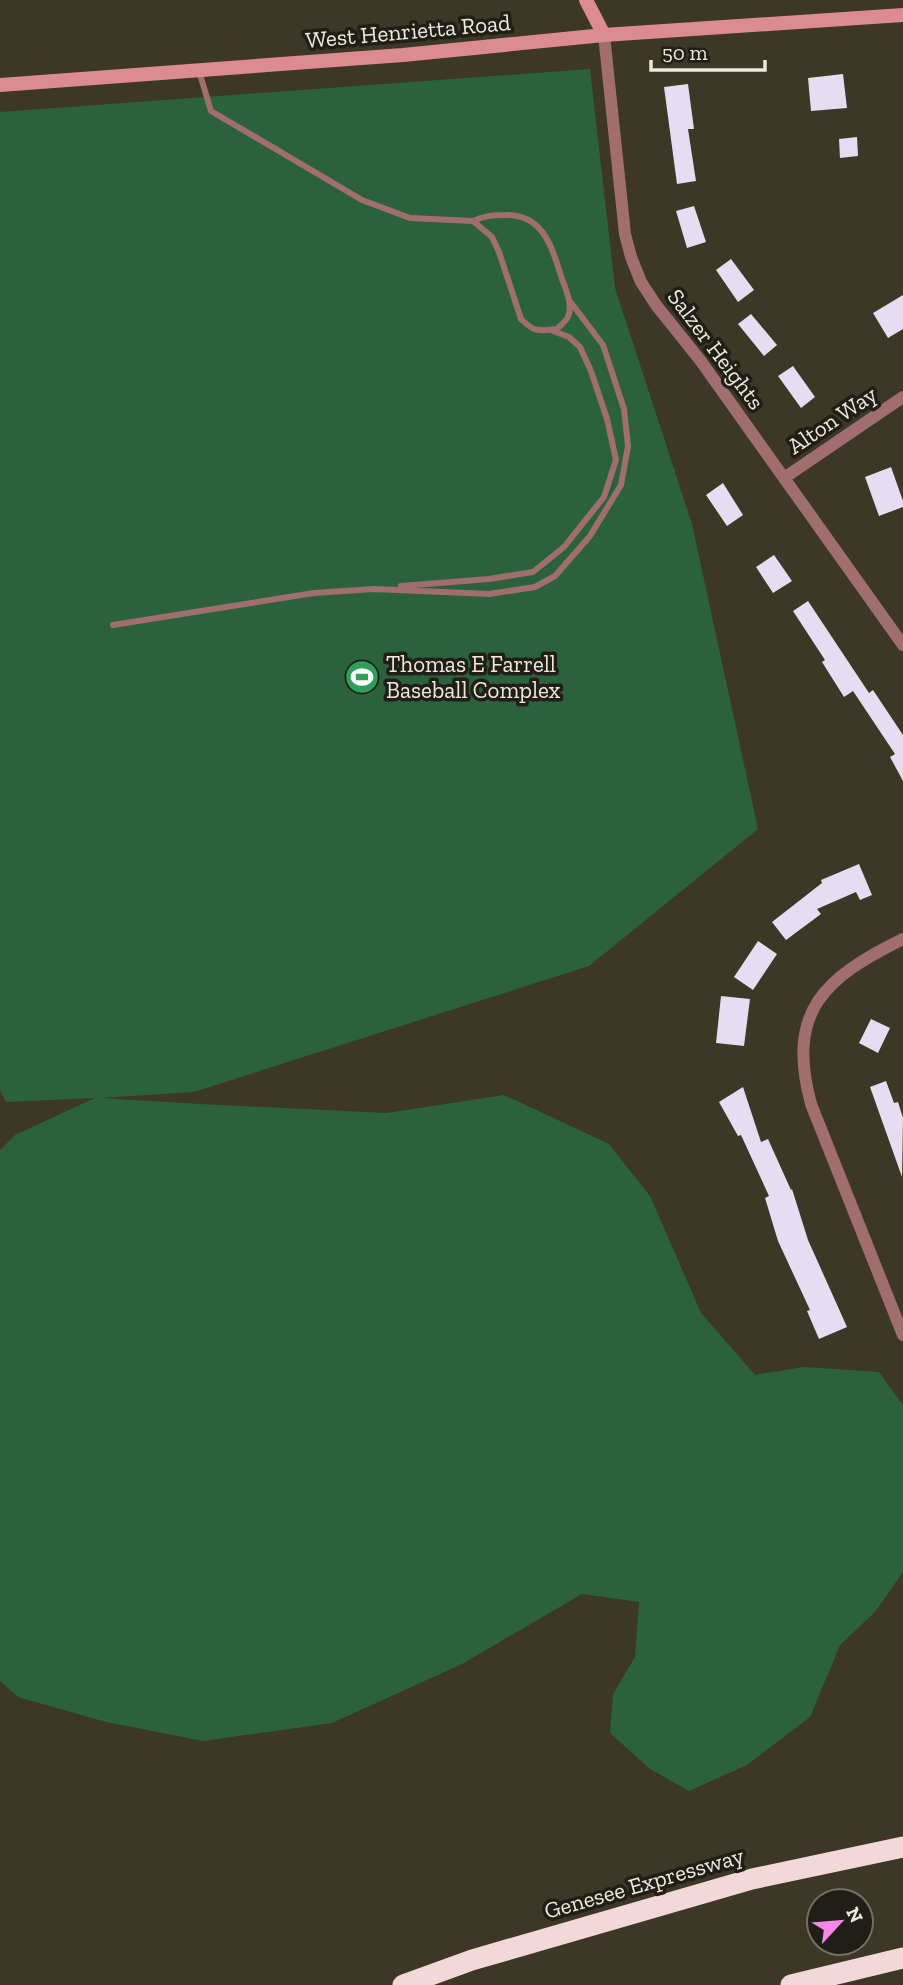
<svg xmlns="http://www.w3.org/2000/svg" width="903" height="1985" font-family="'Zilla Slab',serif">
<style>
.green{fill:#2b623d}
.building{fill:#e7ddf2}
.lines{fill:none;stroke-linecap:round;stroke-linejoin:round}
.lane{stroke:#a16e70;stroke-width:6}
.street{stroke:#a16e70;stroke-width:12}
.secondary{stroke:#dc8b8f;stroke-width:14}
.highway{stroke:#f2d8d8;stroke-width:21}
.labels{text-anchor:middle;stroke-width:7;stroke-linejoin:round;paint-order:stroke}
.street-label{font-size:23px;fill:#ede9df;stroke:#211e17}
.poi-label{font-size:23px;fill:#ede9df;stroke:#211e17;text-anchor:start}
</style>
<rect width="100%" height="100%" fill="#3d3725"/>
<path class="green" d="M590 69 615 288 692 524 758 829 589 966 194 1092 101 1098 200 1104 387 1113 504 1095 609 1144 650 1196 701 1313 755 1375 804 1367 879 1372 903 1405V1572L875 1612 840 1645 810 1717 747 1765 689 1791 650 1769 610 1733 613 1694 635 1657 639 1602 582 1594 462 1664 332 1723 203 1741 106 1722 18 1697 0 1681V1150L15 1135 95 1098 6 1102 0 1090V112Z"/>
<path class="building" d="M843 74 847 108 811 111 808 78Z
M688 84 694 129H688L696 181 677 184 664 87Z
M857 137 858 156 840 158 839 139Z
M694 206 706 242 687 248 676 211Z
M731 259 754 290 738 302 716 270Z
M903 295V329L888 338 873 313Z
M751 314 777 345 764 356 738 324Z
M793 366 815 397 801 408 778 376Z
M891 467 903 501V507L879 516 865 477Z
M723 483 743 515 727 526 706 495Z
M774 555 792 581 773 593 756 567Z
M808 601 869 693 873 690 903 735V781L890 757 895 754 853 691 844 697 822 662 825 660 793 611Z
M859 864 872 895 860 900 856 892 817 909 821 914 786 940 772 922 822 883 821 880Z
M758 941 777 954 753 990 734 977Z
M721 996 750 999 744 1046 716 1043Z
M871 1019 890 1028 878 1053 859 1043Z
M886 1081 894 1103 898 1102 903 1118 902 1177 870 1087Z
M743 1087 761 1142 768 1139 791 1190 792 1189 808 1240 847 1327 819 1339 807 1311 810 1310 778 1241 765 1198 769 1196 741 1135 738 1136 719 1102Z"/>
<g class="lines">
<path class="lane" d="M199 71 211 111 362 200 410 218 473 221 492 237 499 252 521 319C535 333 539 331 557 329 560 326 566 321 568 317 573 305 566 290 562 279 552 248 544 214 505 215 492 215 484 216 473 221
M401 586 489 579 533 572 564 547 604 497 616 460 607 419 591 371 580 347 569 337 553 331
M113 625 314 593 374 589 489 594 535 587 555 576 590 536 621 485 628 446 624 409 603 345 569 300"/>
<path class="street" d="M604 35 625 234 631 257 641 282 656 305 700 360 903 645
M784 478 903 397
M903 939C824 978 786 1011 811 1104L903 1335"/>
<path class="secondary" d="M586 0 604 35
M0 85 403 55 604 35 903 15"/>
<path class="highway" d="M403 1985 472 1960 752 1879 903 1847
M791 1985 903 1958"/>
</g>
<defs>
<g id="stadium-disc" transform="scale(1.75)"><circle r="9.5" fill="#2e9e5b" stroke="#211e17"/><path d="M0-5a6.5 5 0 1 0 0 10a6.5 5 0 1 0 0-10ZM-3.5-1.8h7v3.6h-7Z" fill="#fff"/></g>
</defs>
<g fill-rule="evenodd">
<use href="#stadium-disc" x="362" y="677"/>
</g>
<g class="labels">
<g class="street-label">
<text transform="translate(408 31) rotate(-5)" y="8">West Henrietta Road</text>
<text transform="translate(716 349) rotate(53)" y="8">Salzer Heights</text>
<text transform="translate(832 420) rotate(-34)" y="8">Alton Way</text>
<text transform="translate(644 1883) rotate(-16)" y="8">Genesee Expressway</text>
</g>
<g class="poi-label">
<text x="386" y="672">Thomas E Farrell<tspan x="386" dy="26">Baseball Complex</tspan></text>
</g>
</g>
<g transform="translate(840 1922) rotate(64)"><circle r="33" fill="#211e17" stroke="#736f67" stroke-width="2"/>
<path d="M0-5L12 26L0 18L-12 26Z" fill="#f987e9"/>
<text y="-10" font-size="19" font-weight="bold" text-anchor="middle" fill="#ede9df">N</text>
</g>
<path d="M651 60v10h114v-10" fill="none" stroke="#ede9df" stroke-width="3.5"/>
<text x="662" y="60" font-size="21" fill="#ede9df" stroke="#211e17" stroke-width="5" paint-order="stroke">50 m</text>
</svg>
